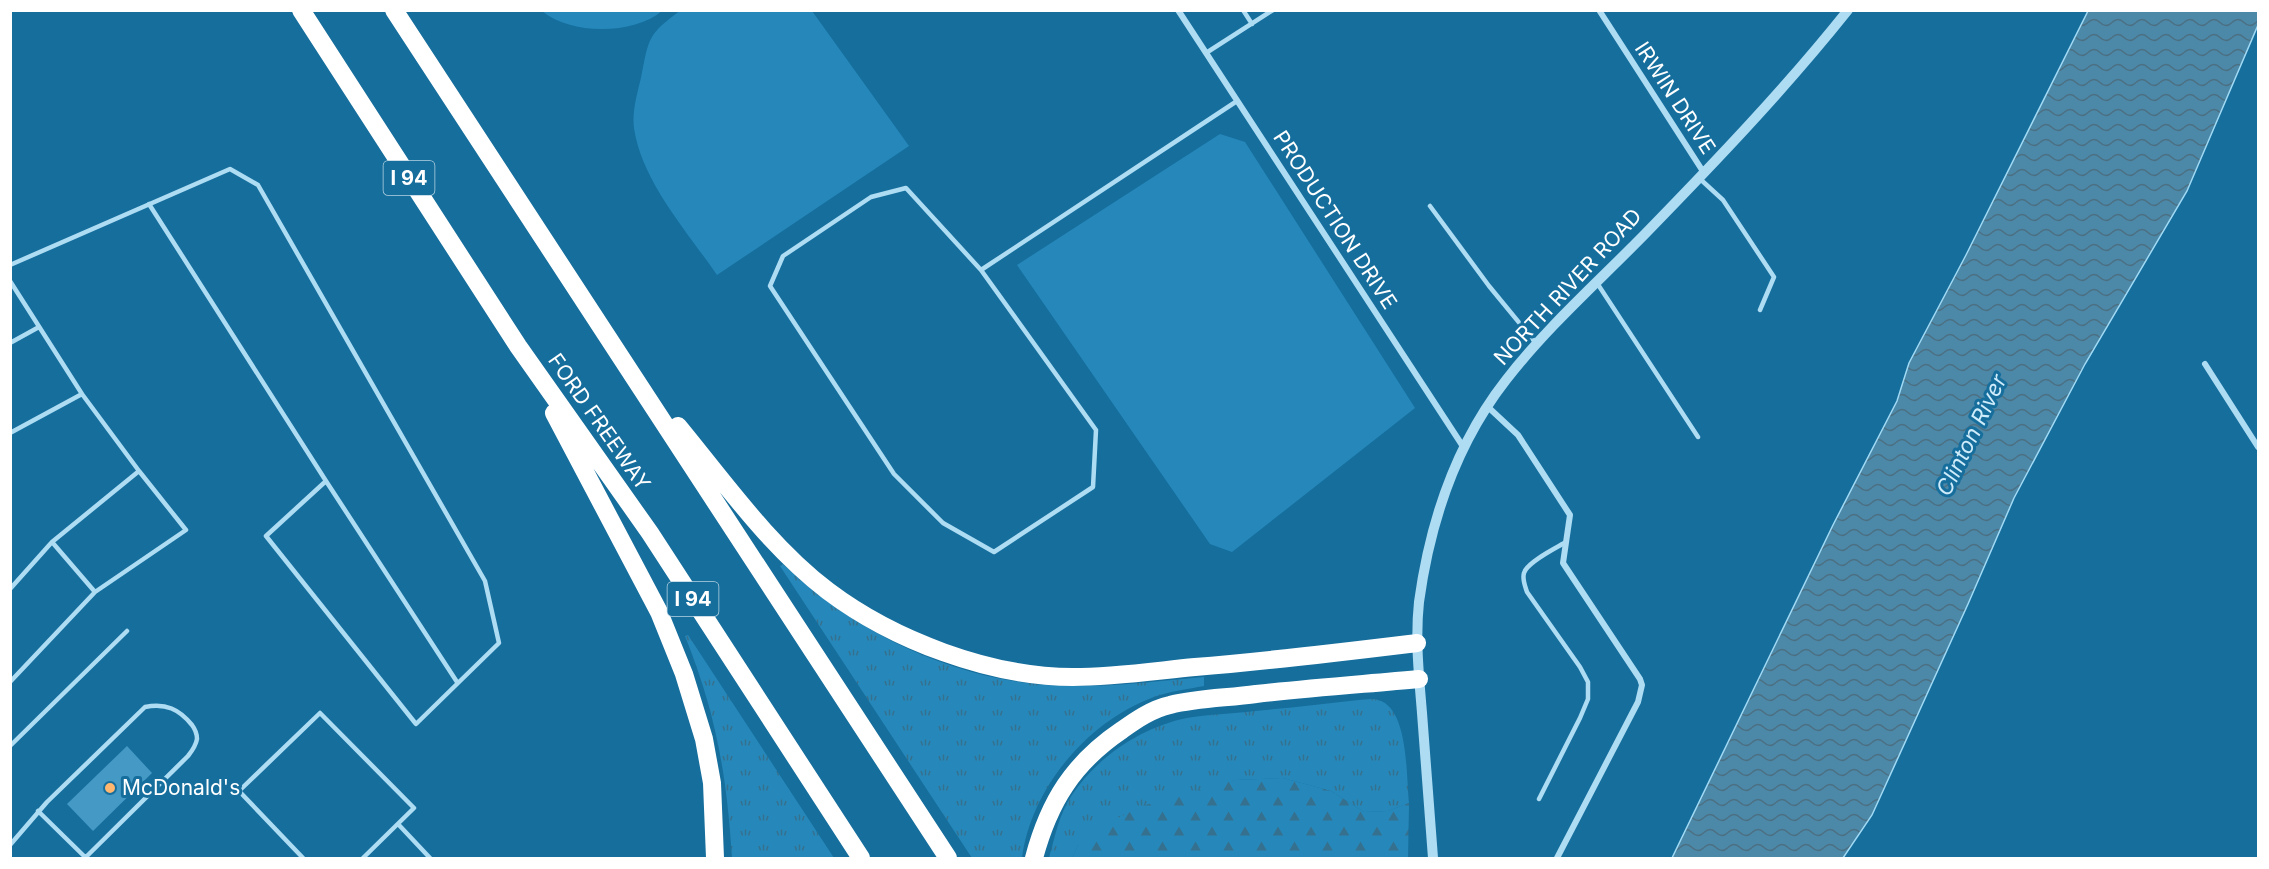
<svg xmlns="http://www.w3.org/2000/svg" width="2269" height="869" font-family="Inter,sans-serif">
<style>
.grass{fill:url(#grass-tufts)}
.forest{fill:url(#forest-firs)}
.pitch{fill:#2688ba}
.water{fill:url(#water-waves);stroke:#a0daf5;stroke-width:1.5}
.building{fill:#4499c5}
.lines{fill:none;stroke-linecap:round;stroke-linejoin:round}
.service{stroke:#addcf3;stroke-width:4.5}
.minor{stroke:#addcf3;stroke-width:6}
.tertiary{stroke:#addcf3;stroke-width:10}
.motorway{stroke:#fff;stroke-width:18}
.poi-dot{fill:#ffb66f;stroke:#166e9d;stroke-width:2}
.labels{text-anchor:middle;stroke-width:6;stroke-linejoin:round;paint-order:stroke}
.shield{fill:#166e9d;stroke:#b9d4e2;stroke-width:1.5}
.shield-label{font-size:20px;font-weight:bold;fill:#fff}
.street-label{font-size:21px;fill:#fff;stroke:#166e9d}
.poi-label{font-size:21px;fill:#fff;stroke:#166e9d;text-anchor:start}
.water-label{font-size:22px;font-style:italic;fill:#cfecfb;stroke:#166e9d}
</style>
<defs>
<pattern id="grass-tufts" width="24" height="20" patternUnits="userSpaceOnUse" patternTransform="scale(1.5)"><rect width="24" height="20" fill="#2688ba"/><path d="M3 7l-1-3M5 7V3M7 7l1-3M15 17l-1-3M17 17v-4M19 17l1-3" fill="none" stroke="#35708e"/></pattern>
<pattern id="forest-firs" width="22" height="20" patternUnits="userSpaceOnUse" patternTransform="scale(1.5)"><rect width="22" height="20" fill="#2688ba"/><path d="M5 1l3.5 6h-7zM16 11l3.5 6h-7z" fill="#35708e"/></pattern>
<pattern id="water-waves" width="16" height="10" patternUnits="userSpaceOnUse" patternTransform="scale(1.5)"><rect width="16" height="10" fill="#4c88a8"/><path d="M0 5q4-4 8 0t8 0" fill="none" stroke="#4c7083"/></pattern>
</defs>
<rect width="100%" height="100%" fill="#166e9d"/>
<path class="grass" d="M783 564C858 636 962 684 1067 686 1113 687 1158 681 1204 677V686C1188 689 1170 691 1154 697 1088 721 1031 788 1022 858H972L780 566Z
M688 635 834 858H732C727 776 716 713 685 636Z
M1359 700C1364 700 1373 698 1378 700 1409 708 1406 777 1409 803L1388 811 1364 812 1331 791 1283 778 1235 780 1078 845 1072 858H1049C1055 837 1059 814 1072 795 1097 757 1142 727 1187 718 1209 714 1232 714 1255 711 1289 708 1324 704 1359 700Z"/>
<path class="forest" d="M1283 778 1331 791 1364 812 1388 811 1409 803 1408 858H1072L1078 845 1094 830 1142 806 1235 780Z"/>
<path class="pitch" d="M681 10 812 11 909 146 717 275C687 231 642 182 634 128 632 112 637 94 641 78 649 38 647 35 681 10Z
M542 11H662C633 35 571 35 542 11Z
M1220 134 1245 142 1415 408 1232 552 1210 544 1017 265Z"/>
<path class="water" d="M2088 11H2258V25L2187 191 2085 364 2014 498 1968 604 1872 815 1843 858H1672L1833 525 1897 401 1909 363 1966 255Z"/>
<path class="building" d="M127 746 152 773 93 831 67 804Z"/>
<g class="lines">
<path class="service" d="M1243 10 1252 24
M1206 53 1273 10
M1699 178 1723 200 1774 277 1760 310
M149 204 326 481
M1430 206 1489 286 1535 342
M10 265 230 169 258 185 485 581 499 643 416 724 266 536 326 481 457 682
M981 270 1096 430 1093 487 994 552 943 523 894 474 770 286 783 256 871 197 906 188 981 270 1237 101
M10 281 82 394 10 433
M1597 283 1698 437
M10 343 39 327
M82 394 139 471
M52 542 139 471 186 530 95 592
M10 589 52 542 95 592 10 682
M10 746 127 631
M1539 799 1580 718 1588 699V682L1580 667 1527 592C1525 586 1522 579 1524 573 1527 562 1556 548 1566 542
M38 811 86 858
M398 824 430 858
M10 845 47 802 145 707C166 703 179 709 192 725 195 729 197 733 197 739 196 745 192 751 188 756L85 858
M303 858 239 791 320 713 414 808 363 858"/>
<path class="minor" d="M1178 10 1464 448
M1599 10 1704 173
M2205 364 2258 447
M1488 407 1518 435 1570 515 1563 563 1640 679 1642 685 1638 702 1557 858"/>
<path class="tertiary" d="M1433 858C1429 810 1426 761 1422 713 1419 676 1415 639 1419 602 1430 522 1456 444 1506 380 1547 327 1598 282 1645 234 1715 162 1785 89 1848 10"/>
<path class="motorway" d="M301 10 518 346 650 533 861 858
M394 10 948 858
M554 413 659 612 684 674 704 739 712 783 715 858
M678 426C725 483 769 546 828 591 893 640 990 677 1073 677 1114 677 1154 671 1195 667 1270 661 1343 652 1417 643
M1034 858C1049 802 1073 763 1122 730 1136 720 1152 709 1170 705 1197 698 1228 698 1256 694 1310 688 1365 684 1419 679"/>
</g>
<circle class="poi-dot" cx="110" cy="788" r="6"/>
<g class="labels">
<g class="shield">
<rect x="383.5" y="161" width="51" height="34" rx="4.5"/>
<rect x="667.5" y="582" width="51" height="34" rx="4.5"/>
</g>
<g class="shield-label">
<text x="409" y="185">I 94</text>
<text x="693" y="606">I 94</text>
</g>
<g class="street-label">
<text transform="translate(1675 98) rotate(57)" y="7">IRWIN DRIVE</text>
<text transform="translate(1335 220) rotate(57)" y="7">PRODUCTION DRIVE</text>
<text transform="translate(1568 287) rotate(-47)" y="7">NORTH RIVER ROAD</text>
<text transform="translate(599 422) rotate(55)" y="7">FORD FREEWAY</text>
</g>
<g class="poi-label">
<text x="122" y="795">McDonald's</text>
</g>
<g class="water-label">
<text transform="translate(1971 435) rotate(-64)" y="8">Clinton River</text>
</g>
</g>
<rect width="2269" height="869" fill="none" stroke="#ffffff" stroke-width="24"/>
</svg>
